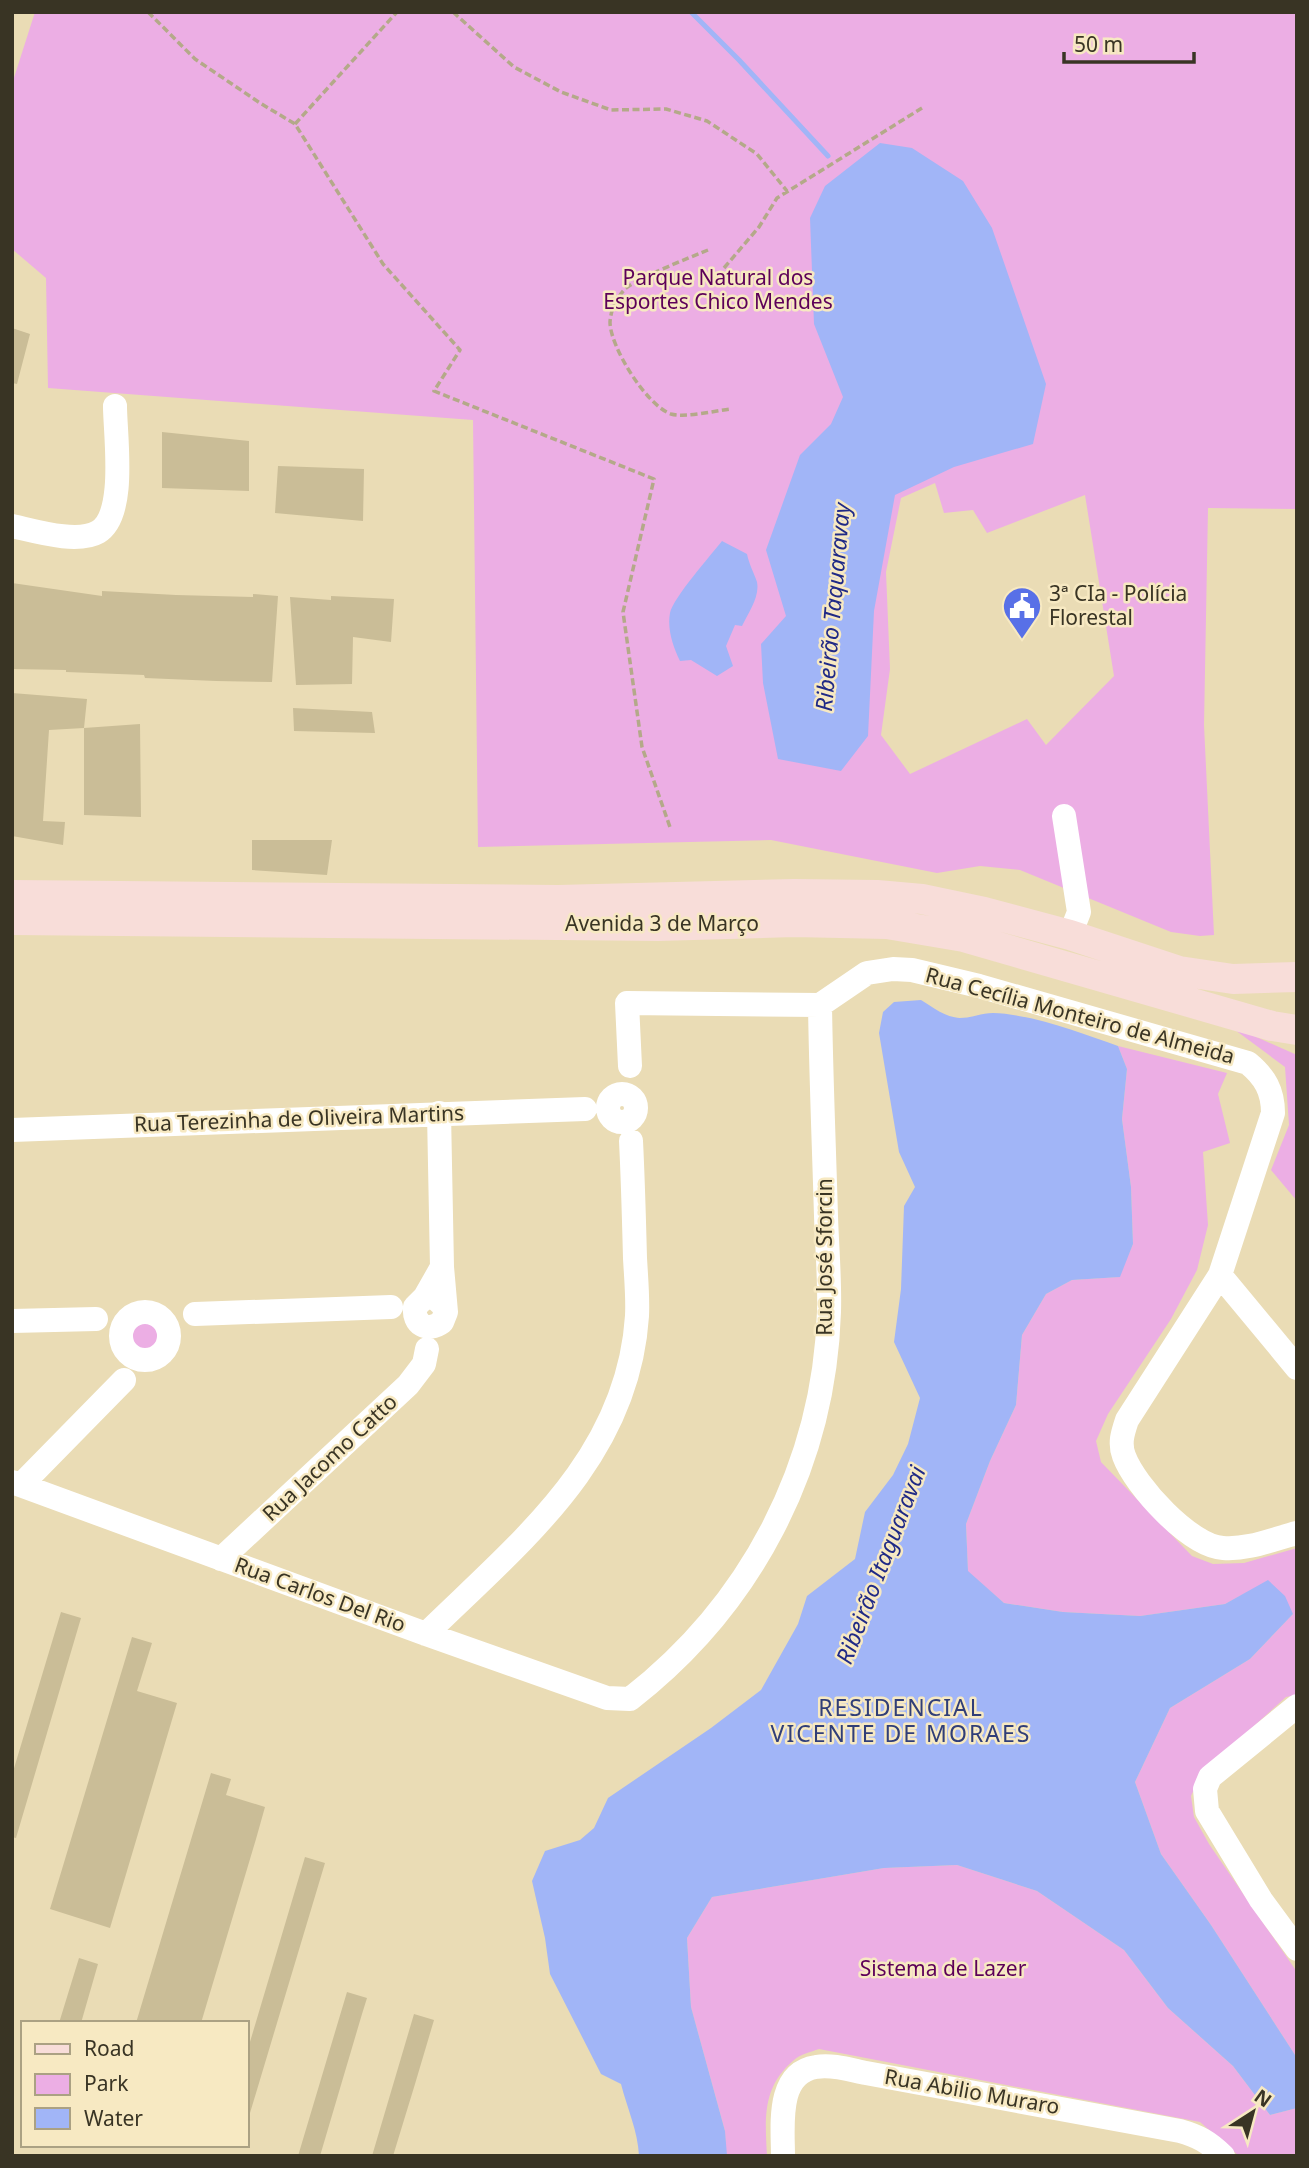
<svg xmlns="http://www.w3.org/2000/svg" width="1309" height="2168" font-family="'Noto Sans',sans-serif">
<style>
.green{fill:#ecaee4;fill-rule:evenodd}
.water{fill:#a1b5f7}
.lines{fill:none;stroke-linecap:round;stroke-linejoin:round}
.stream{stroke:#a1b5f7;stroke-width:5}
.building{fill:#cabd97}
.path{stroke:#b4a989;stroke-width:3.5;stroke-dasharray:7 3.5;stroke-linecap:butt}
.minor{stroke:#fff;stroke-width:24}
.major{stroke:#f8ddd9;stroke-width:30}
.labels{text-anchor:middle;stroke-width:5;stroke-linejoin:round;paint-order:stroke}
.park-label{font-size:21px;fill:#5d0059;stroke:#f7e9c2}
.poi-label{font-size:21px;fill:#393424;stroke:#f7e9c2;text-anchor:start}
.street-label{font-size:21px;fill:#393424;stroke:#f7e9c2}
.water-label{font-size:23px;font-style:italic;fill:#202a86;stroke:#f7e9c2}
.neighbourhood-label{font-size:23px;letter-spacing:2px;fill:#303e78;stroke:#f7e9c2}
</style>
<rect width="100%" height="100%" fill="#eadcb5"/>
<path class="green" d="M35 12H1297V509L1208 508 1204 725 1214 935 1200 936 1171 932 1020 870 980 866 937 873 771 840 478 847 473 420 48 388 46 278 12 249V84ZM935 483 944 513 973 510 987 533 1085 495 1114 676 1046 745 1027 719 910 774 881 735 890 669 886 572 901 498Z
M1227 1024 1297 1055V1201L1271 1170 1289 1125 1285 1067Z
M1118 1046 1227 1073 1218 1094 1230 1143 1203 1152 1208 1225 1197 1270 1171 1319 1108 1414 1096 1441 1101 1462 1192 1556 1213 1564 1244 1563 1297 1548V1695L1286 1697 1201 1774 1191 1796 1194 1817 1209 1844 1297 1972V2058L1211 1925 1161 1854 1135 1782 1170 1708 1250 1659 1293 1614 1268 1581 1225 1604 1140 1616 1063 1612 1004 1603 968 1572 966 1524 990 1461 1016 1405 1022 1335 1046 1294 1072 1280 1119 1277 1133 1244 1131 1187 1122 1119 1127 1069Z
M125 1336a20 20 0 1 1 40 0a20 20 0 1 1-40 0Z
M957 1865 1037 1891 1124 1950 1168 2008 1233 2066 1270 2115 1297 2108V2156H1239L1200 2122 819 2049C811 2052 800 2054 794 2060 762 2087 765 2118 767 2156H726L725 2131 691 2007 687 1938 712 1897 884 1868Z"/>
<path class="water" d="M880 143 912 148 963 181 992 228 1046 384 1033 444 954 467 895 495 874 611 868 736 841 771 778 759 763 683 761 644 786 616 766 550 800 455 831 424 843 397 814 324 810 218 825 186Z
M722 541 747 554C749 564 754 573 757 582 760 597 748 613 742 626L735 625 726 646 733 666 717 676 691 660 680 661C673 647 667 629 670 613 673 598 711 555 722 541Z
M921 1000C934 1008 945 1017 960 1018 971 1018 982 1013 993 1013 1031 1014 1082 1033 1118 1046L1127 1069 1122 1119 1131 1187 1133 1244 1120 1277 1072 1280 1046 1294 1022 1335 1016 1405 990 1461 966 1524 968 1571 1004 1603 1063 1612 1140 1616 1225 1604 1268 1580 1285 1596 1293 1614 1250 1659 1170 1708 1135 1782 1161 1854 1211 1925 1297 2058V2108L1270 2115 1233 2066 1168 2008 1124 1950 1037 1891 957 1865 884 1868 712 1897 687 1938 691 2007 725 2131 727 2156H639C638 2131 627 2108 621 2084L601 2074 550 1974 545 1938 532 1881 545 1851 580 1840 594 1828 608 1798 711 1728 761 1690 798 1624 807 1596 855 1559 865 1512 893 1475 908 1444 920 1398 894 1342 901 1289 904 1206 915 1187 899 1152 879 1033 883 1012 894 1002Z"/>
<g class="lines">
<path class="stream" d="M691 12 739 60 828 156"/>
</g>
<path class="building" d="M12 328 30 334 17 384 12 383Z
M162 432 249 441V491L162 488Z
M278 466 364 469 363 521 275 513Z
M12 583 102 596V591L176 595 253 597V594L278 596 272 682 216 681 145 678 144 675 66 672V670L12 669Z
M331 596 394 599 391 642 353 637 352 684 296 685 290 597 331 600Z
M12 693 87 699 84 728 49 730 43 821 65 822 63 845 12 836Z
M293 708 372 712 375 733 294 731Z
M140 724 141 817 84 815V728Z
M252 840H332L327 875 252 870Z
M61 1612 81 1618 16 1838 12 1837V1775Z
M132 1637 152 1643 137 1691 177 1703 110 1928 50 1909Z
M211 1773 231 1779 226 1795 265 1807 256 1839 201 2023H136Z
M305 1857 325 1863 250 2113H247V2052Z
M79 1958 98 1964 81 2023H59Z
M347 1992 367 1998 362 2014 320 2156H298Z
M414 2014 434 2020 415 2084 393 2156H372Z"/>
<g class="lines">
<path class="path" d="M148 12 195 59 260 103 295 124 383 264 460 350 434 391 654 479 623 612 642 747 671 830
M453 12 514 67 561 92 611 110 666 109 707 121 757 154 787 191
M295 124 397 12
M708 250C691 257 635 279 625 289 616 299 611 309 610 322 610 347 647 406 671 414 685 418 714 411 730 409
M724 268 759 227 777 198 922 108"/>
<path class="minor" d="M12 526C35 531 77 544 98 532 127 515 115 435 115 406
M1064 816 1079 912 1070 935
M630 1066 627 1003 820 1005 867 973 893 969 912 970 979 986 1248 1063C1265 1077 1273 1091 1273 1113L1220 1275 1127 1420C1123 1432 1119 1443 1124 1456 1135 1486 1190 1546 1223 1548 1248 1550 1273 1539 1297 1533
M608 1108a14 14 0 1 1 28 0a14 14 0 1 1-28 0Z
M439 1113 442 1267
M12 1130 585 1109
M1220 1275 1297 1368
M425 1297 442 1267 446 1312 442 1322C427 1333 413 1324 415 1307L425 1297H434L444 1306
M121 1336a24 24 0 1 1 48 0a24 24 0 1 1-48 0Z
M195 1314 391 1307
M12 1321 96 1319
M12 1482 426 1634 607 1698 630 1699C751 1605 824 1466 829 1312 830 1280 827 1248 826 1216 824 1146 821 1075 820 1005
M21 1485 124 1380
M221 1559 408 1385 424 1364 427 1349
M426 1634C520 1542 628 1458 637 1316 638 1297 636 1277 635 1258 634 1219 633 1180 631 1141
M1297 1706 1210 1777 1205 1789 1207 1811 1261 1900 1297 1949
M783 2156C783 2126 776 2073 816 2067 832 2064 851 2070 866 2073L1180 2131C1198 2136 1209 2142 1223 2156"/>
<path class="major" d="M12 895 558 900 794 894 877 895 922 899 984 912 1070 935 1179 971 1233 979 1297 977
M12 920 658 926 794 922 887 924 964 937 1272 1026 1297 1030"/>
</g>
<defs>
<g id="civic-pin" transform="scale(2.0125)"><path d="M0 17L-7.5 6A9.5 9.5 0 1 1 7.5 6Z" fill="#5870e7" stroke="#f7e9c2"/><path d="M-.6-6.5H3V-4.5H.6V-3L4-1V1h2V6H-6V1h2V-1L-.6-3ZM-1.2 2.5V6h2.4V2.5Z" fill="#fff"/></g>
</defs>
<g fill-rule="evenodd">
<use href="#civic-pin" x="1022" y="606"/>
</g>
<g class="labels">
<g class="park-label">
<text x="718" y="285">Parque Natural dos<tspan x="718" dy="24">Esportes Chico Mendes</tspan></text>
<text x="943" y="1976">Sistema de Lazer</text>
</g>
<g class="poi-label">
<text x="1049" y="601">3ª CIa - Polícia<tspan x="1049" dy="24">Florestal</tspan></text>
</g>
<g class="street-label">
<text x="662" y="931">Avenida 3 de Março</text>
<text transform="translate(1080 1016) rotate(15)" y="7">Rua Cecília Monteiro de Almeida</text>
<text transform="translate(299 1119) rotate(-2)" y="7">Rua Terezinha de Oliveira Martins</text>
<text transform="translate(825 1257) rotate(-90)" y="7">Rua José Sforcin</text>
<text transform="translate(330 1458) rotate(-43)" y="7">Rua Jacomo Catto</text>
<text transform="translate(320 1595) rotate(20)" y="7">Rua Carlos Del Rio</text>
<text transform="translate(972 2092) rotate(10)" y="7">Rua Abilio Muraro</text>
</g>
<g class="water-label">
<text transform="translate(833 607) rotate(-85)" y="8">Ribeirão Taquaravay</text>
<text transform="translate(881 1565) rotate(-69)" y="8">Ribeirão Itaguaravai</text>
</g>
<g class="neighbourhood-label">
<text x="901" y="1716">RESIDENCIAL<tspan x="901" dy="26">VICENTE DE MORAES</tspan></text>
</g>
</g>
<rect width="1309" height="2168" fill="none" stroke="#393424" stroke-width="28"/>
<rect x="21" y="2021" width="228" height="126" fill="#f7e9c2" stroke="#aba183" stroke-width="2"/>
<rect x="35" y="2044" width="35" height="10" fill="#f8ddd9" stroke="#aba183" stroke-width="2"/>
<text x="84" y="2056" font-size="21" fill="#393424">Road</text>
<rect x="35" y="2074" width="35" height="21" fill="#ecaee4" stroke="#aba183" stroke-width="2"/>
<text x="84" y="2091" font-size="21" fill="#393424">Park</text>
<rect x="35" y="2108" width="35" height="21" fill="#a1b5f7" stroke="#aba183" stroke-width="2"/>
<text x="84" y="2126" font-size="21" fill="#393424">Water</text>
<g transform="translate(1253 2112) rotate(36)" stroke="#f7e9c2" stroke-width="5" paint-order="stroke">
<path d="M0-5L12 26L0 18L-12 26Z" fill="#393424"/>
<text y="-10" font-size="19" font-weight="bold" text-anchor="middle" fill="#393424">N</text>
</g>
<path d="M1064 52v10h130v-10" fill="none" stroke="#393424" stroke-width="3.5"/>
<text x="1074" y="52" font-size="21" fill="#393424" stroke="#f7e9c2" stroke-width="5" paint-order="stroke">50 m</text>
</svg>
